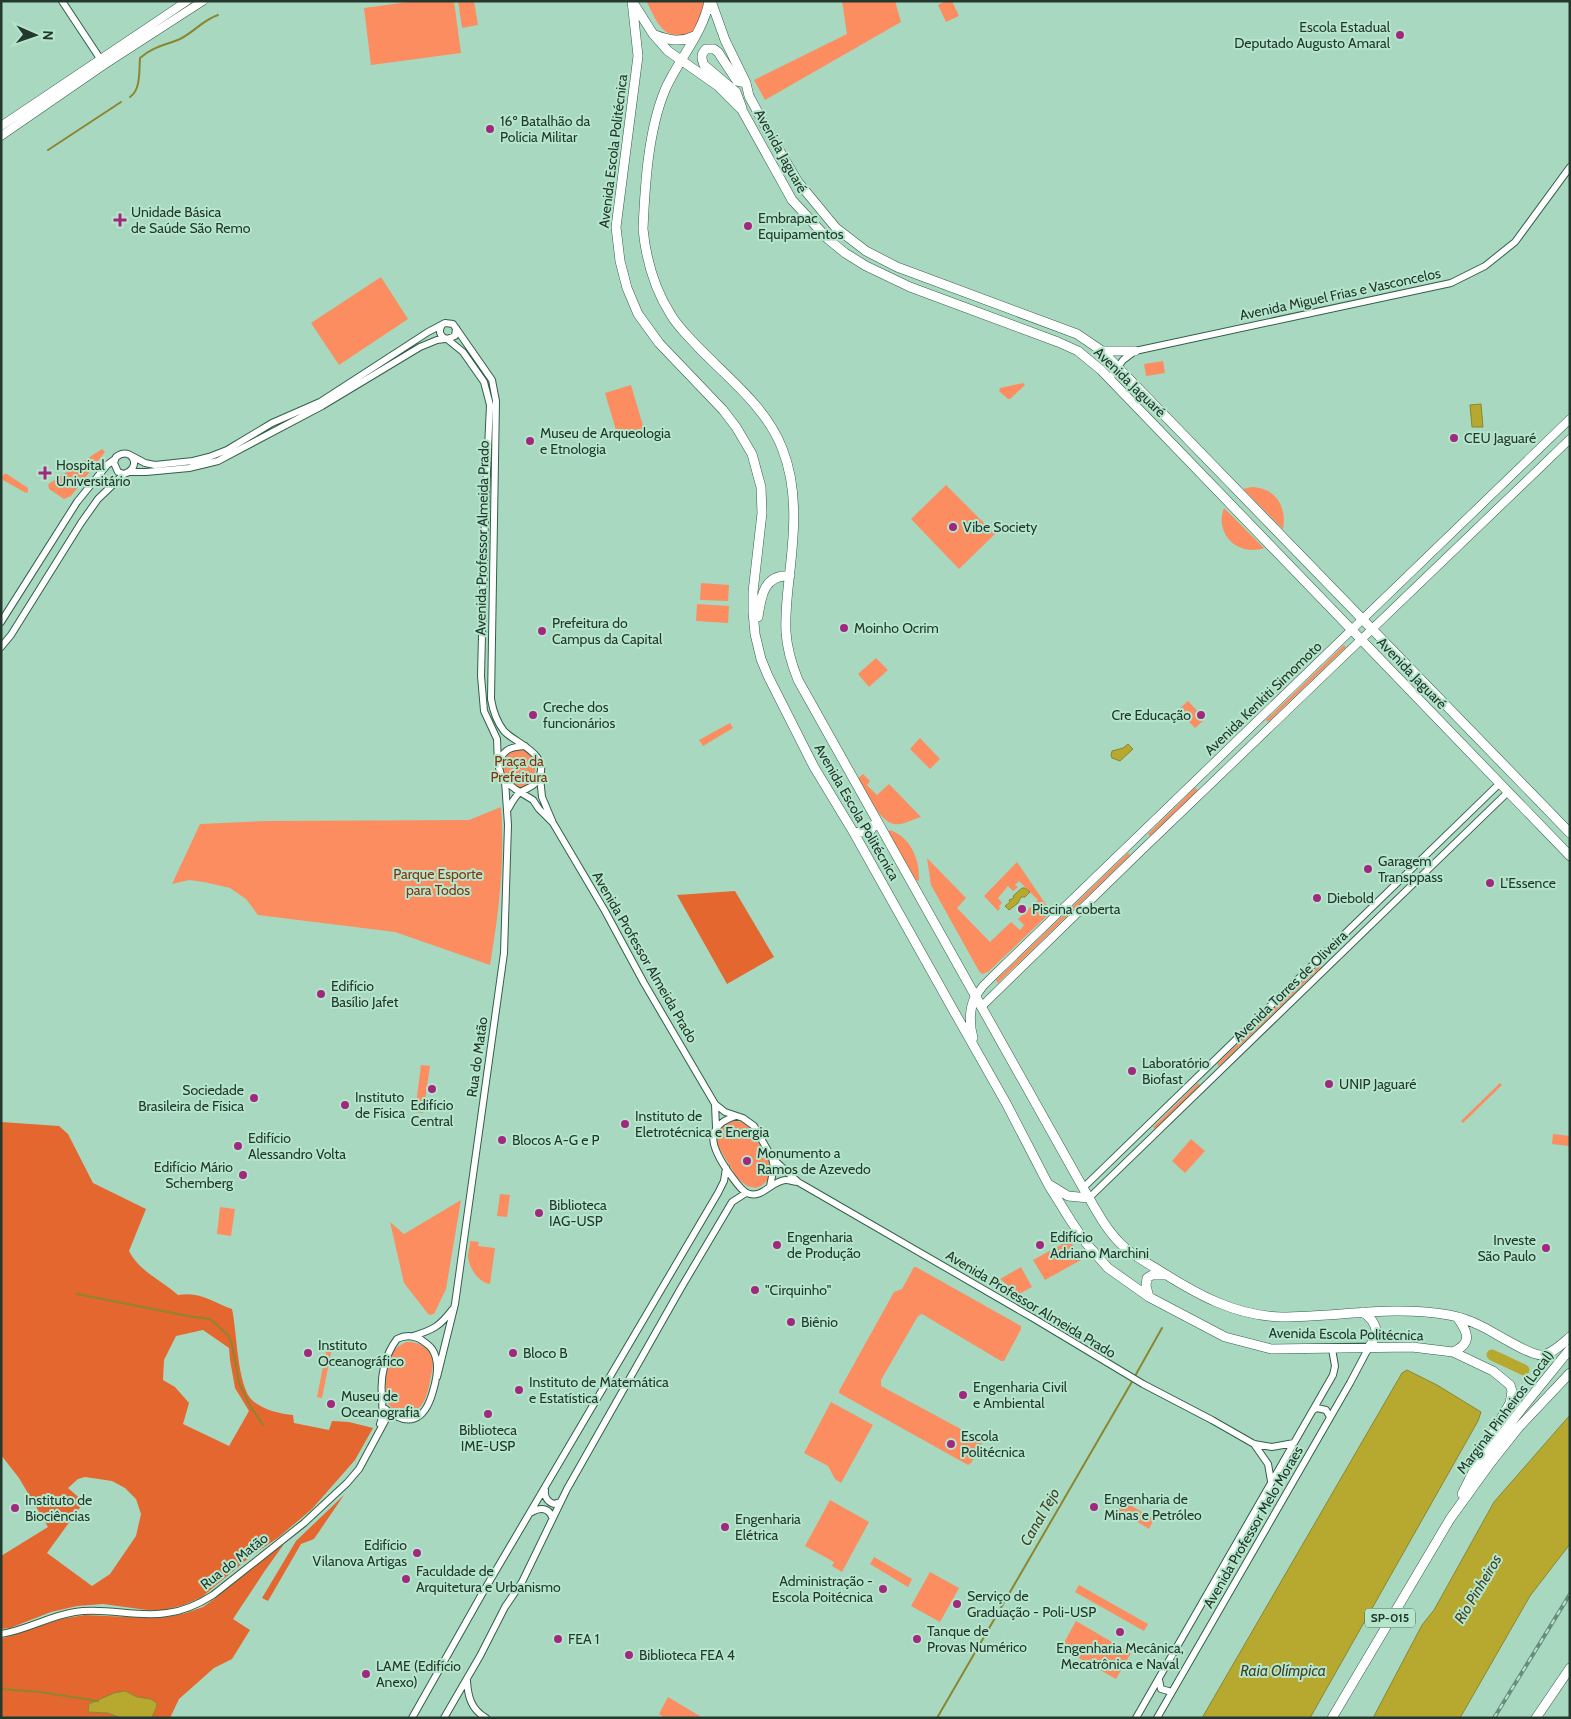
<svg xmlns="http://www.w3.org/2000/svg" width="1571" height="1719" font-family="Cabin,sans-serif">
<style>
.green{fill:#fb8d61}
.forest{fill:#e46730;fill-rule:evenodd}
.water{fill:#b7a830;stroke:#8b862f}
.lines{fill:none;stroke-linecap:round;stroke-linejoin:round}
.stream{stroke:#8b862f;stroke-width:2}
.river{stroke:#b7a830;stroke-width:11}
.minor-casing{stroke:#325f49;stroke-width:8}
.major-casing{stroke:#325f49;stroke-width:9}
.highway-casing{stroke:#325f49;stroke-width:10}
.minor{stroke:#fff;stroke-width:6}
.major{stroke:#fff;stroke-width:8}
.highway{stroke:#fff;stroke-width:9}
.rail-casing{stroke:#698c7a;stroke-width:4}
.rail{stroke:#b5e6cc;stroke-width:2;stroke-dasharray:5.5;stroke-linecap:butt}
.poi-dot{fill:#a1287e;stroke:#b5e6cc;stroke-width:2}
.labels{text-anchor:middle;stroke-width:4;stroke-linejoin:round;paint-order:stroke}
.shield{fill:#b5e6cc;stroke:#506c5d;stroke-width:1}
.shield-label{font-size:12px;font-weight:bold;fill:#25382e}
.poi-label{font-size:14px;fill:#25382e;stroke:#b5e6cc;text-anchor:start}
.street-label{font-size:14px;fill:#25382e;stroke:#b5e6cc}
.park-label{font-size:14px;fill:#84340e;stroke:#b5e6cc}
.water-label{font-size:15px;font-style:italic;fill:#444027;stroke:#b5e6cc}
</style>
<rect width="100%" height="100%" fill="#a8d9c0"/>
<path class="green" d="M416 1H454L461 53 371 65 364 8Z
M458 1H474L478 25 462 28Z
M646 1H705C701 17 697 40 676 35 672 34 668 34 665 31 656 24 652 11 646 1Z
M842 1H895L901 22 765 100 754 80 847 34Z
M946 1H952L959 16 946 22 938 5Z
M381 277 408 319 339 365 311 323Z
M1163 361 1165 373 1146 376 1144 364Z
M1023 383 1025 385 1010 399H1008L999 391 1000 388Z
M631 385 644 429 618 437 605 393Z
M102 449 105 452 71 496 64 499 49 489 48 485 50 483Z
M4 474H7L28 488V492L26 493 3 480 2 477Z
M946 485 995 534 959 569 911 519Z
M1252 487C1276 488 1287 507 1283 529L1243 489Z
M1224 508 1264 548C1238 557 1214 534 1224 508Z
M701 583 729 585 728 601 700 600Z
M697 604 729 606 728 623 696 621Z
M1344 645 1346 647 1268 722 1266 720Z
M876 658 888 670 869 687 858 674Z
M1188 701 1205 719 1195 728 1178 710Z
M730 723 733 728 703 746 699 740Z
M920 738 940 759 930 769 910 749Z
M520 748C534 753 539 770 532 783 527 786 523 789 517 787 509 785 500 770 502 761 503 758 506 754 508 751Z
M863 774 870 781 867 785 877 795 889 784 921 817C913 819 902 826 894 824 880 822 864 790 857 779Z
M1195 788 1198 790 1150 836 1148 834Z
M501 807C505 861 499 912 490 965L395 932 258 915 246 899 230 888 204 882 189 880 172 884 200 824 268 821 469 820Z
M890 830C911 837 920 860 919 881L916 880 888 833Z
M1128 853 1130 855 998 983 996 980Z
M927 858 966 898 957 908 990 942 1011 922 1020 930 1024 925 1018 919 1038 900 1019 881 1015 885 1018 887 1013 891 1008 886 998 898 1002 903 999 906 1000 908 998 911 984 896 1017 862 1051 912 988 972 982 974 979 971 931 885Z
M1319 965 1321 967 1219 1066 1217 1064Z
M421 1065 430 1066 423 1113 415 1112Z
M1198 1083 1200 1085 1155 1129 1153 1127Z
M1500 1083 1502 1085 1463 1123 1461 1121Z
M733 1121 743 1122 749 1127 769 1159 770 1173 768 1180 761 1186 756 1188 747 1186 737 1178 717 1144V1132L722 1125Z
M1553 1134 1570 1136 1569 1146 1552 1144Z
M1191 1139 1205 1151 1185 1173 1172 1161Z
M500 1194 510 1195 507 1217 497 1216Z
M461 1200 446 1289 434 1314 429 1315 404 1283 390 1222 404 1234Z
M220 1207 235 1209 231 1236 217 1234Z
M1070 1240 1081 1260 1045 1280 1033 1260Z
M470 1241 479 1242 478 1246 495 1248 490 1284C479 1283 469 1268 468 1257 468 1252 470 1246 470 1241Z
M914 1267H916L1021 1326V1329L1004 1361H1001L922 1314 918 1316 881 1380V1386L983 1441 971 1463 968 1465 839 1393V1391L894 1292 902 1289Z
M1021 1267 1032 1287 1019 1294 1000 1279Z
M406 1342C418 1341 432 1348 433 1362 433 1368 431 1375 430 1381 427 1397 423 1413 404 1413 399 1413 394 1410 390 1406 382 1397 386 1365 391 1355 394 1349 400 1345 406 1342Z
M327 1347 332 1348 322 1398 317 1397Z
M831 1402 873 1425 841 1483 835 1479 828 1466 804 1453Z
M830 1500 869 1522 842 1572 832 1566 834 1562 805 1546Z
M1123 1501 1154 1519 1149 1529 1118 1510Z
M874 1557 912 1579 908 1587 870 1564Z
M930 1572 959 1588 940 1622 911 1606Z
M1079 1585 1148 1624 1144 1631 1075 1592Z
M1076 1621 1131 1653 1116 1679 1061 1648Z
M668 1697 703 1718H665L659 1714Z"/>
<path class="forest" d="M735 891 774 957 727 984 677 895Z
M1 1122 59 1126 68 1134 93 1183 146 1209 129 1251C140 1272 161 1280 178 1295 201 1291 212 1302 232 1309 237 1330 237 1388 253 1401 264 1410 280 1414 293 1415L294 1423 329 1430 332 1421 349 1422 373 1428 355 1460 312 1509 279 1537 251 1556 202 1597 184 1605 164 1610H147L103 1604 77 1606 51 1612 10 1628 1 1629V1556L48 1527 19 1478 1 1455ZM203 1330 229 1348 230 1360 235 1388 249 1411 229 1446 183 1424 189 1403 175 1387 163 1380 164 1360 176 1336ZM85 1477 112 1481 125 1488 136 1499 141 1514 136 1536 110 1574 92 1586 47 1553 84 1502 68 1488 78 1479Z
M344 1495 314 1539 301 1544 268 1601 262 1598 296 1541Z
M284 1544 264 1572 233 1619 250 1630 232 1659 214 1668 179 1699 170 1718H151L157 1706 150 1699 137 1697 129 1693 119 1692 89 1704 88 1712 108 1713 121 1718H144H1V1639L61 1619 85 1615 149 1618 167 1617 186 1613 203 1607 217 1597 239 1577Z"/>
<path class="water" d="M1481 404 1483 427H1472L1470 405Z
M1128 744 1133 749 1120 761 1112 758 1111 755 1112 751 1123 748Z
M1022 888H1025L1030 892 1025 897H1021L1018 903 1009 910 1005 906 1010 902 1009 900 1014 898 1013 896Z
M1407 1370 1437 1385 1481 1412 1478 1421 1310 1718H1202L1402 1373Z
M1570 1415V1544L1530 1596 1460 1718H1373L1422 1625 1434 1610 1494 1502Z
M125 1691 137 1697 150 1699 156 1702C158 1706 154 1714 151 1718H121L108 1713 88 1712 89 1704 114 1693Z"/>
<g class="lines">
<path class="stream" d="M130 97C141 90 139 70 140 58 152 47 166 45 180 39 194 32 203 20 218 15
M48 150 121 102
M77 1294 188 1316 210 1319 228 1335 232 1344 239 1383 249 1404 263 1425
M1135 1376 1162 1328
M1 1689 40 1692 98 1701
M937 1718 1133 1380"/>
<path class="river" d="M1492 1355 1524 1370"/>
<g class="minor-casing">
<path id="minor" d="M62 1 103 63
M442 325C438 331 440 337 447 339L455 336 456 328
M447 339 463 352 484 382 490 405 485 514 481 676 484 711 497 739 498 764 501 775 505 781 515 789 533 800 539 809 553 823
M1110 378 1123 360 1135 351 1451 283 1485 266 1515 242 1570 167
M130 455 145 463 155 465 193 461 209 457 227 450 272 423 320 402 428 332 445 323 453 324 492 380 496 401 491 699C493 711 496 721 504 731 516 744 552 754 538 780 533 788 526 788 519 793 514 798 511 804 508 809
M129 472H146L189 468 218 461 322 406 420 347 437 340 445 339
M1 622 77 502 107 465 115 459
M1 647 11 635 81 523 98 499 124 474C143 468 132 445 116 457L114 463 118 472 124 474
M499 761C505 748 512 747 525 746
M540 777 542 797 553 823 605 911 644 983 715 1104 716 1127
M715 1104 725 1112 743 1118 754 1126 772 1158 774 1167 770 1186
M736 1116C701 1127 713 1150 729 1173 734 1179 740 1190 747 1193 762 1200 772 1180 786 1180 790 1180 794 1182 798 1182
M772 1158 798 1182 1033 1318 1143 1384 1212 1420 1254 1444 1272 1447 1294 1443
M1083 1188 1500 783
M1089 1198 1508 792
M413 1336C433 1330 440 1326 452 1310
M437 1377 455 1304 504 953 508 825 505 781
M1313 1410 1317 1408 1326 1410 1330 1417
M380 1424C384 1415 382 1406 382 1396 380 1376 385 1355 397 1339 405 1335 412 1335 420 1339 424 1342 429 1345 432 1349 440 1361 437 1378 433 1391 425 1421 408 1429 383 1407
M1254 1444 1268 1464 1271 1481
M545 1490C544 1497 548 1502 554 1504L560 1502
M532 1512C540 1507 549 1508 552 1517
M1 1634C27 1630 49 1616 75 1612 106 1607 137 1618 167 1613 184 1611 199 1604 213 1595L304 1523 347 1483 359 1469 386 1419 393 1416
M1159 1680 1161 1689 1172 1692
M467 1681C468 1697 471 1709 486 1718
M412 1718 482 1594 718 1193 724 1181 726 1168
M444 1718 480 1656 505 1607 522 1582 567 1489 681 1288 732 1202 746 1193
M1136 1718 1333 1375 1335 1366 1332 1349
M1157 1718 1350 1383 1368 1349"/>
</g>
<g class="major-casing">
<path id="major" d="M1 126 187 1
M1 136 104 65 203 1
M975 997 983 986 993 976 1570 419
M981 1007 1141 851 1570 439"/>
</g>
<g class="highway-casing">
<path id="highway" d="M632 1 638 56 616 227 620 261 627 288 638 314 659 343 723 410 736 427 752 454 761 487 762 513 753 592V612L755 634 761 659 768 676 814 767 854 833 951 1006 1006 1103 1048 1184 1071 1221 1086 1243 1108 1268 1149 1297 1225 1337 1271 1349 1412 1347 1453 1352 1493 1371 1510 1385 1512 1391 1510 1403 1485 1446 1473 1472
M709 1C703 34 678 60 665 90 648 131 645 185 643 229 646 259 655 290 671 315 678 327 689 337 698 347 728 378 766 407 782 448 799 490 794 536 789 579 787 597 785 615 786 632 787 649 792 665 798 680L1082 1186C1094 1206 1104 1227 1120 1243 1130 1254 1144 1261 1157 1269 1196 1294 1235 1316 1282 1317 1338 1317 1393 1305 1449 1315 1459 1317 1471 1321 1481 1326 1494 1332 1530 1356 1542 1355 1552 1354 1562 1344 1570 1337
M711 1 725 40 746 83 749 96 768 131 798 182 836 228 866 251 897 267 1077 334 1102 351 1570 833
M634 4 653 34 668 51 718 86 742 110 792 200 828 239 845 253 866 266 910 287 1058 342 1078 351 1101 370 1570 856
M655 35C669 40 680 43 694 36
M742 108 736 92 704 65C701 58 701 54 706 49H714L718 52 737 81 746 83
M1102 351H1135
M758 617C761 596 764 574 790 576
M854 833 870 831 876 822
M973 1038C969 1023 969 1010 975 997
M1050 1185 1068 1196 1089 1198
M1149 1297 1146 1286 1147 1278 1152 1275H1164
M1362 1312C1369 1315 1377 1325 1376 1333 1376 1338 1371 1344 1368 1349
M1453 1352C1473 1343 1468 1332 1457 1317
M1462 1494 1473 1472 1523 1407 1570 1349
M1332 1718 1450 1519 1489 1465 1519 1427 1570 1373
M1536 1718 1570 1668"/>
</g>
<use href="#minor" class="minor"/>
<use href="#major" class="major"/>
<use href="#highway" class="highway"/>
<g class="rail-casing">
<path id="rail" d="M1494 1718 1570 1594"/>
</g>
<use href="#rail" class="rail"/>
</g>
<g class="poi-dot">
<circle cx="1400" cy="35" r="5"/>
<circle cx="490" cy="129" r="5"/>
<path d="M117.5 212.5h5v5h5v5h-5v5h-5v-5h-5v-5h5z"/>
<circle cx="748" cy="226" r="5"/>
<circle cx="1454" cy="438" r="5"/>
<circle cx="530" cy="441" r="5"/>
<path d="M42.5 465.5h5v5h5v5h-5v5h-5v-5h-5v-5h5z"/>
<circle cx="953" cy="527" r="5"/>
<circle cx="844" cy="628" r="5"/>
<circle cx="542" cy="631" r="5"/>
<circle cx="533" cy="715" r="5"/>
<circle cx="1201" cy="715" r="5"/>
<circle cx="1368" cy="869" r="5"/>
<circle cx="1490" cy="883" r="5"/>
<circle cx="1317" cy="898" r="5"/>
<circle cx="1022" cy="909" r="5"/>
<circle cx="321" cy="994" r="5"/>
<circle cx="1132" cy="1071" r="5"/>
<circle cx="1329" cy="1084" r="5"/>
<circle cx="432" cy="1089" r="5"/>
<circle cx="254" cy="1098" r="5"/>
<circle cx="345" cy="1105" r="5"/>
<circle cx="625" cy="1124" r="5"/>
<circle cx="502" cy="1140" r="5"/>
<circle cx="238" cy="1146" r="5"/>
<circle cx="747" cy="1161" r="5"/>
<circle cx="243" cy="1175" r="5"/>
<circle cx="539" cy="1213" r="5"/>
<circle cx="777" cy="1245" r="5"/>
<circle cx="1040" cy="1245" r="5"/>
<circle cx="1546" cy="1248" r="5"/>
<circle cx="755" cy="1290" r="5"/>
<circle cx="791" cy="1322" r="5"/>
<circle cx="308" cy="1353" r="5"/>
<circle cx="513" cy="1353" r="5"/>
<circle cx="519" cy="1390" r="5"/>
<circle cx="963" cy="1395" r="5"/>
<circle cx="331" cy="1404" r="5"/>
<circle cx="488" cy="1414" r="5"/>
<circle cx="951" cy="1444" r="5"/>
<circle cx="1094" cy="1507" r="5"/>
<circle cx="15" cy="1508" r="5"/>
<circle cx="725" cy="1527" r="5"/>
<circle cx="417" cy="1553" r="5"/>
<circle cx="406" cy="1579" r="5"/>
<circle cx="883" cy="1589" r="5"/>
<circle cx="957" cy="1604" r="5"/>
<circle cx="1120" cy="1632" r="5"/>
<circle cx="558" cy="1639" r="5"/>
<circle cx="917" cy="1639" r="5"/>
<circle cx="629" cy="1655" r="5"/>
<circle cx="366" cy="1674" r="5"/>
</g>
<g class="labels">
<rect class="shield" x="1365" y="1608.5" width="50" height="19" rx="4"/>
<g class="shield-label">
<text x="1390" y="1622">SP-015</text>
</g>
<g class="poi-label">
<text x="1390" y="32" text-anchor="end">Escola Estadual<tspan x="1390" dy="16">Deputado Augusto Amaral</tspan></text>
<text x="500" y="126">16º Batalhão da<tspan x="500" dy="16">Polícia Militar</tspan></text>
<text x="131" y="217">Unidade Básica<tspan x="131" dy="16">de Saúde São Remo</tspan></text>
<text x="758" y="223">Embrapac<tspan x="758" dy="16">Equipamentos</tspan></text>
<text x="540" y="438">Museu de Arqueologia<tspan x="540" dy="16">e Etnologia</tspan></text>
<text x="1464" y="443">CEU Jaguaré</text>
<text x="56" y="470">Hospital<tspan x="56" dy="16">Universitário</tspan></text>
<text x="963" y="532">Vibe Society</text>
<text x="552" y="628">Prefeitura do<tspan x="552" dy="16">Campus da Capital</tspan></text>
<text x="854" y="633">Moinho Ocrim</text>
<text x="543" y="712">Creche dos<tspan x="543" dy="16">funcionários</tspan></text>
<text x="1191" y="720" text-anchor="end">Cre Educação</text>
<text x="1378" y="866">Garagem<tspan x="1378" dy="16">Transppass</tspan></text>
<text x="1500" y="888">L'Essence</text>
<text x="1327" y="903">Diebold</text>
<text x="1032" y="914">Piscina coberta</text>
<text x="331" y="991">Edifício<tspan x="331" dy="16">Basílio Jafet</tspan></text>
<text x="1142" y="1068">Laboratório<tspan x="1142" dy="16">Biofast</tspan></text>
<text x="1339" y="1089">UNIP Jaguaré</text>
<text x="244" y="1095" text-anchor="end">Sociedade<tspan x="244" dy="16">Brasileira de Física</tspan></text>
<text x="355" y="1102">Instituto<tspan x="355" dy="16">de Física</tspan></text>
<text x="432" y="1110" text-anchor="middle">Edifício<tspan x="432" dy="16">Central</tspan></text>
<text x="635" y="1121">Instituto de<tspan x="635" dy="16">Eletrotécnica e Energia</tspan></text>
<text x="248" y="1143">Edifício<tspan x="248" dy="16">Alessandro Volta</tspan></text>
<text x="512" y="1145">Blocos A-G e P</text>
<text x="757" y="1158">Monumento a<tspan x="757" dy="16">Ramos de Azevedo</tspan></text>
<text x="233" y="1172" text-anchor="end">Edifício Mário<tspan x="233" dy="16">Schemberg</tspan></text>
<text x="549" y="1210">Biblioteca<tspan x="549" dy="16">IAG-USP</tspan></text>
<text x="787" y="1242">Engenharia<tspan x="787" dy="16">de Produção</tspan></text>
<text x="1050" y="1242">Edifício<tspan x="1050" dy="16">Adriano Marchini</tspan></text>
<text x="1536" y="1245" text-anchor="end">Investe<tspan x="1536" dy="16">São Paulo</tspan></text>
<text x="765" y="1295">"Cirquinho"</text>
<text x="801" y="1327">Biênio</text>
<text x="318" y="1350">Instituto<tspan x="318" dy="16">Oceanográfico</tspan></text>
<text x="523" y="1358">Bloco B</text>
<text x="529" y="1387">Instituto de Matemática<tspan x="529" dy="16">e Estatística</tspan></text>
<text x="973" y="1392">Engenharia Civil<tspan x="973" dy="16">e Ambiental</tspan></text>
<text x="341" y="1401">Museu de<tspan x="341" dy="16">Oceanografia</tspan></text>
<text x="488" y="1435" text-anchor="middle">Biblioteca<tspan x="488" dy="16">IME-USP</tspan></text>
<text x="961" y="1441">Escola<tspan x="961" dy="16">Politécnica</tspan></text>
<text x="1104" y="1504">Engenharia de<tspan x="1104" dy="16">Minas e Petróleo</tspan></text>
<text x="25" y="1505">Instituto de<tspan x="25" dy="16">Biociências</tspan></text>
<text x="735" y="1524">Engenharia<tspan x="735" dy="16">Elétrica</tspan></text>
<text x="407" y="1550" text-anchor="end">Edifício<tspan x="407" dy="16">Vilanova Artigas</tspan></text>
<text x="416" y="1576">Faculdade de<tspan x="416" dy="16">Arquitetura e Urbanismo</tspan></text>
<text x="873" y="1586" text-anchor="end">Administração -<tspan x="873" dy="16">Escola Poitécnica</tspan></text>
<text x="967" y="1601">Serviço de<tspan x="967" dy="16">Graduação - Poli-USP</tspan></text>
<text x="927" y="1636">Tanque de<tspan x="927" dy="16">Provas Numérico</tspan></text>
<text x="568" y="1644">FEA 1</text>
<text x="1120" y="1653" text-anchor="middle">Engenharia Mecânica,<tspan x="1120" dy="16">Mecatrônica e Naval</tspan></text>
<text x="639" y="1660">Biblioteca FEA 4</text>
<text x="376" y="1671">LAME (Edifício<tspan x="376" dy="16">Anexo)</tspan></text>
</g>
<g class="street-label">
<text transform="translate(613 151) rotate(-83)" y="5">Avenida Escola Politécnica</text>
<text transform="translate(781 151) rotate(61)" y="5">Avenida Jaguaré</text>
<text transform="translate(1340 294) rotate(-12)" y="5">Avenida Miguel Frias e Vasconcelos</text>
<text transform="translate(1130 382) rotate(44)" y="5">Avenida Jaguaré</text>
<text transform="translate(482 538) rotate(-89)" y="5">Avenida Professor Almeida Prado</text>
<text transform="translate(1412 673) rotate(46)" y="5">Avenida Jaguaré</text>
<text transform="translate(1263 698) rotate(-44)" y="5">Avenida Kenkiti Simomoto</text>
<text transform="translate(857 812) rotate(60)" y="5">Avenida Escola Politécnica</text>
<text transform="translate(645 957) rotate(60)" y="5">Avenida Professor Almeida Prado</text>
<text transform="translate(1290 986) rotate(-44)" y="5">Avenida Torres de Oliveira</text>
<text transform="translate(477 1057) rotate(-82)" y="5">Rua do Matão</text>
<text transform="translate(1031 1304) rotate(31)" y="5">Avenida Professor Almeida Prado</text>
<text transform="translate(1346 1334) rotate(1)" y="5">Avenida Escola Politécnica</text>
<text transform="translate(1505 1412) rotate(-53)" y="5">Marginal Pinheiros (Local)</text>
<text transform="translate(1253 1527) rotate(-60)" y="5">Avenida Professor Melo Moraes</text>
<text transform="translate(234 1561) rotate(-38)" y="5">Rua do Matão</text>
</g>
<g class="park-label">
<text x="519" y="766">Praça da<tspan x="519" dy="16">Prefeitura</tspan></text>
<text x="438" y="879">Parque Esporte<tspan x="438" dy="16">para Todos</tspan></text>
</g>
<g class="water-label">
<text transform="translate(1040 1517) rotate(-60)" y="5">Canal Tejo</text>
<text transform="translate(1478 1589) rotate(-59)" y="5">Rio Pinheiros</text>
<text x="1283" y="1676">Raia Olímpica</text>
</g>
</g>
<rect width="1571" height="1719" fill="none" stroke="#25382e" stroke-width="5"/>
<g transform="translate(35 35) rotate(92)" stroke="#b5e6cc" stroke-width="4" paint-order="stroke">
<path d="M0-4L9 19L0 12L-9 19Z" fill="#25382e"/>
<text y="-8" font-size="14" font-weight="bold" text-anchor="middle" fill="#25382e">N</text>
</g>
</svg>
